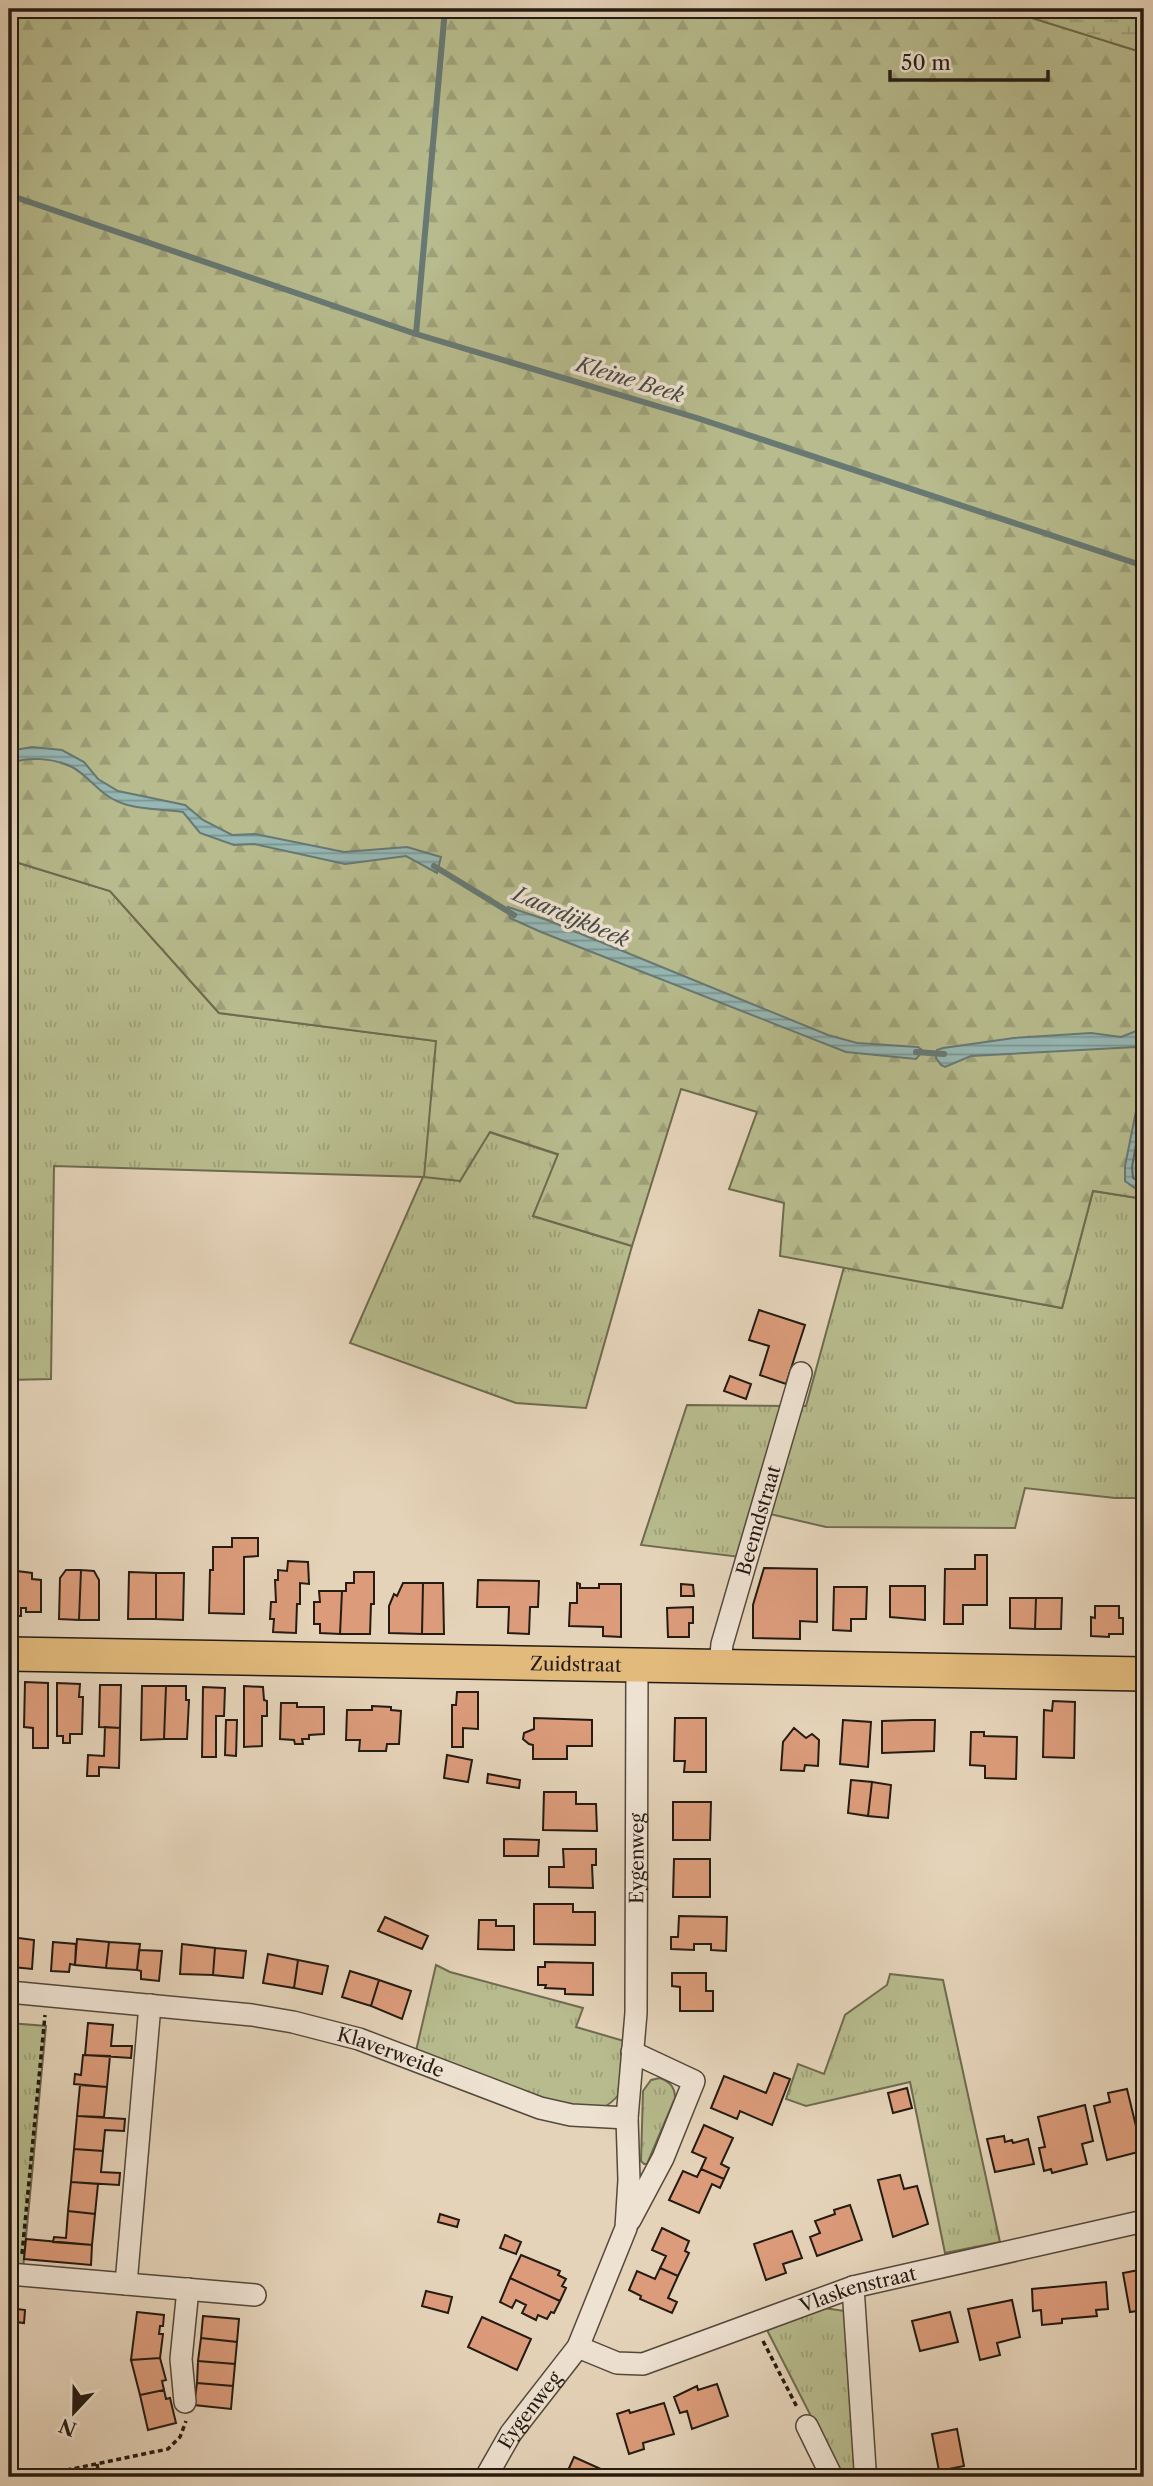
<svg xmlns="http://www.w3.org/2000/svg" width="1153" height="2486" font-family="'Libre Caslon Text',serif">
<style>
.grass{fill:url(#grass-tufts);stroke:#6e6b50;stroke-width:2}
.forest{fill:url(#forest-firs);stroke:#6e6b50;stroke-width:2}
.wetland{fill:url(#wetland-marsh);stroke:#6e6b50;stroke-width:2}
.water{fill:url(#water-rules);stroke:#687973;stroke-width:2}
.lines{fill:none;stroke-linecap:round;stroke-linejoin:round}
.shore{stroke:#5d6963;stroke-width:2}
.stream{stroke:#687973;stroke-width:6}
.building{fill:#dc9c7b;stroke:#241b12;stroke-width:2}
.minor-casing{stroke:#54493c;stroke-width:24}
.primary-casing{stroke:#241b12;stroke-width:36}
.path{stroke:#241b12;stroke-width:3.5;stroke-dasharray:5 3.5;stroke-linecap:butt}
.minor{stroke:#eee2d2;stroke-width:21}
.primary{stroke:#e2ba7c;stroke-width:33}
.labels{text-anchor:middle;stroke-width:7;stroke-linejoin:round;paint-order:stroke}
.street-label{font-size:19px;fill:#241b12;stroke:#eee2d2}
.water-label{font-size:21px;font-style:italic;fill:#464a43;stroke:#eee2d2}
</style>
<defs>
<pattern id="grass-tufts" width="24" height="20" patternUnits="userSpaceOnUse" patternTransform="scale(1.75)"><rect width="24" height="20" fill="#b7bb8d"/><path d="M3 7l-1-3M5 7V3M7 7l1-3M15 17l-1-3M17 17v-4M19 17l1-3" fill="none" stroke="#9da079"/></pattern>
<pattern id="forest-firs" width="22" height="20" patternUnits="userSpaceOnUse" patternTransform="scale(1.75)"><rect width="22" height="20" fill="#b7bb8d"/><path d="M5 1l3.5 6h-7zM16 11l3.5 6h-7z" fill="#9da079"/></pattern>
<pattern id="wetland-marsh" width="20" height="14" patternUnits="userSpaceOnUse" patternTransform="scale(1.75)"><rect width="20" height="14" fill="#b7bb8d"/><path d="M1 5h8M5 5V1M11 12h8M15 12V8" fill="none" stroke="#9da079"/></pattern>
<pattern id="water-rules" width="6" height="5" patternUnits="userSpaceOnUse" patternTransform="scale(1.75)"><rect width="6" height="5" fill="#96b7b4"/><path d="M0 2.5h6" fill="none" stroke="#7a9491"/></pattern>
</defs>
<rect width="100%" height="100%" fill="#e5d3b9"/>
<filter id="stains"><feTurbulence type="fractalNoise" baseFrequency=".00286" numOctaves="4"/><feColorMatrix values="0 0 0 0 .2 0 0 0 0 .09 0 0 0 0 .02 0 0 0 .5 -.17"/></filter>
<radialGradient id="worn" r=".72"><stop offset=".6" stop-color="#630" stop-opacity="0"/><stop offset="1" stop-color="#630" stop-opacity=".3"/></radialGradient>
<path class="grass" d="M9 860 110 891 219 1013 436 1041 460 1181 489 1132 559 1155 533 1216 632 1246 586 1408 516 1403 350 1343 423 1177 54 1166 51 1379 9 1380Z
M1093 1191 1144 1199V1498H1115L1025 1488 1015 1528 826 1527 770 1514 798 1406H806L844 1267 1062 1308Z
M687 1405 785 1406 740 1557 641 1545Z
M436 1965 450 1972 583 2008 576 2027 624 2041 620 2093C616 2098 610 2105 603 2107 565 2116 456 2066 416 2051Z
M890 1974 943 1980 1000 2242 945 2253 910 2082 806 2106 786 2099 798 2064 824 2074 845 2015 887 1985Z
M9 2023 46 2026 23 2269 9 2268Z
M660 2078C670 2082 675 2087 675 2098L647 2164H644L641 2161 643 2091 651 2080Z
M824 2308 845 2311 855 2471 851 2477H842L767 2330Z"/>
<path class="forest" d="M9 9H1003L1144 53V1199L1093 1191 1062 1308 780 1256 784 1203 729 1189 757 1112 681 1089 632 1246 533 1216 558 1154 490 1132 460 1181 424 1177 436 1041 219 1013 110 891 9 860Z"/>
<path class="wetland" d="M1003 9H1144V53Z"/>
<path class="water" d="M32 747 62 750 84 762 98 779 118 791 185 805 203 820 232 835 255 834 344 852 407 847 441 857 437 873 406 856 345 864 254 844 234 845 200 833 183 812C163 809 138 810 119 802 99 794 89 776 72 767 54 758 27 756 9 764V751Z
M508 907 547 920 828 1035 857 1043 918 1047 923 1051 916 1059 846 1052 541 932 510 918Z
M1144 1028V1051L1136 1047 971 1056 945 1067 941 1065 936 1058 937 1050 943 1048 1014 1038 1091 1033 1121 1037Z
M1144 1071V1188L1136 1189 1125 1181V1166Z"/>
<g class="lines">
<path class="shore" d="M1144 1100 1132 1167 1133 1178 1138 1181H1144"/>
<path class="stream" d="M445 9 416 334 697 418 1144 566
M9 195 416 334
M434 866 514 915
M916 1052 944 1054"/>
</g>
<path class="building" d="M759 1310 805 1325 786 1384 760 1375 769 1346 749 1340Z
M730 1376 751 1384 746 1399 724 1391Z
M232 1538H258V1556L244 1557V1614L209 1613 210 1570H213V1547H232Z
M975 1555H987V1605H963V1624H944L945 1569H975Z
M288 1561 308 1562 309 1584 300 1583V1604H297L296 1633 273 1632 274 1619H270L271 1602H276L275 1580H278V1570L287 1571Z
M764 1568 817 1569V1622L800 1621V1639L753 1638V1605Z
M9 1570 32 1573V1579L41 1580V1612H26V1608H21V1616H9Z
M66 1570H81L79 1620 59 1619 60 1578Z
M81 1570 94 1571 99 1580V1620H79Z
M129 1572 156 1573V1619H128Z
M354 1572H374V1604H371L370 1634H340L342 1591H346V1583H354Z
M156 1573H184L183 1620 156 1619Z
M478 1580 539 1581 538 1607H530L529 1634 508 1633 509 1607H477Z
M403 1583H423L422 1634 389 1633V1606L394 1594 397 1596Z
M423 1583H443L444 1634H422Z
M577 1583 580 1584V1588H599V1584H621V1637L603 1636V1627L569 1626 570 1603H577Z
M681 1584 693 1585 694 1596H681Z
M890 1586H925V1620L890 1617Z
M834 1587H867L866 1619H851V1631L833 1630Z
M319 1591H342L340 1634 320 1633V1624H314V1602H320Z
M1010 1598H1036L1035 1629 1010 1628Z
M1036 1598H1062L1061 1629H1035Z
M1095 1606H1119V1618H1123V1634H1109V1637L1091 1636V1617L1095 1618Z
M693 1607V1623H689V1637H668L667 1608Z
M25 1682 48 1683V1748H33V1728L24 1727Z
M57 1683 80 1684 79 1697H83L82 1734H70V1743H63V1736H57Z
M100 1685H121L120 1728 99 1727Z
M142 1686H166L164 1739 141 1740Z
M166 1686H186V1700H189L187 1739H164Z
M244 1686 263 1687 264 1700 267 1701V1716H262V1746L244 1747Z
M203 1687 225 1688 224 1716H216V1757H202Z
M457 1692H478V1729L463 1728V1747H452V1705H456Z
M1053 1701 1075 1702 1074 1758 1043 1757 1044 1710 1052 1711Z
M281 1703H297V1707H324V1734L309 1735V1739H302L303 1744H295L294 1740 280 1739Z
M372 1706 391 1707V1710L401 1711 399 1744H387L386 1751H359L360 1740H346L347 1710H372Z
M534 1718 592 1720V1746H567V1759H533V1745L529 1744 523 1739 524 1733 534 1729Z
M675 1718H706V1772H684L685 1761H674Z
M226 1720H237L236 1756 225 1755Z
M843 1720 871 1722 868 1767 840 1764Z
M913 1720H935L934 1751 882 1753V1721Z
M105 1727 120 1728 119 1768 99 1767V1776H87L88 1755 104 1756Z
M794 1728 806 1738 812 1734 819 1740 818 1766 805 1765 804 1771 781 1770 783 1742Z
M971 1732H984V1736L1017 1737 1016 1779 985 1778V1766L970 1765Z
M447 1755 472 1760 468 1782 444 1778Z
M488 1774 520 1780 519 1788 487 1783Z
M851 1780 872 1782 868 1816 848 1813Z
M872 1782 891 1785 888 1818 868 1816Z
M544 1792H576V1804H596L597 1831 543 1830Z
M673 1802H711L710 1840H673Z
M504 1839 539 1840 538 1856H504Z
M563 1849H596V1865H592L593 1888 549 1887V1867H564Z
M674 1859H710V1897H673Z
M534 1904H573V1912H595V1945L534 1944Z
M679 1916 727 1917 726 1951 711 1950V1944H694V1950L671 1949V1937H678Z
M385 1917 428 1936 422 1949 378 1931Z
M479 1920H496V1926H514V1950L478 1949Z
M11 1937 34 1940 32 1969 13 1967 14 1959H9Z
M77 1939 109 1942 106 1968 75 1965Z
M53 1942 76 1944 75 1965 70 1964 69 1972 51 1971Z
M109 1942 140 1944 137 1970 106 1968Z
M182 1944 215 1948 213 1975 180 1974Z
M215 1948 246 1951 243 1978 213 1975Z
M139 1950 162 1951 159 1981 141 1979V1971L137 1970Z
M268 1954 298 1960 294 1988 263 1983Z
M298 1960 328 1966 322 1994 294 1988Z
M545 1962 593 1963V1995L565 1994V1989L545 1988 546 1985H538V1967H545Z
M350 1971 379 1980 371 2006 342 1997Z
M672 1973H706V1991H713V2011H680V1987L672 1986Z
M379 1980 411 1991 402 2019 371 2006Z
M88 2023 113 2025 111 2046H132L131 2058 85 2055Z
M83 2055 110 2056 107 2087 74 2084 75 2074 81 2075Z
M774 2073 790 2079 772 2125 740 2111 737 2119 711 2108 724 2076 766 2093Z
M80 2085 107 2087 104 2117 77 2116Z
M907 2088 912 2108 893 2113 888 2093Z
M1127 2089 1142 2151 1107 2160 1094 2106 1110 2102 1108 2093Z
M1085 2105 1093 2141 1082 2144 1087 2164 1052 2173 1051 2169 1044 2171 1039 2148 1045 2147 1038 2117Z
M77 2116 125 2119 124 2131 105 2130 103 2151 74 2149Z
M704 2125 733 2138 721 2164 729 2168 724 2179 701 2169 706 2158 692 2152Z
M1004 2136 1005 2142 1012 2140 1013 2143 1028 2139 1034 2164 995 2172 987 2139Z
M74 2149 103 2151 101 2172 120 2173 119 2185 71 2182Z
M701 2169 724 2179 720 2188 712 2184 699 2213 669 2200 683 2171 697 2177Z
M900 2175 904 2189 917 2186 928 2224 893 2237 878 2180Z
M71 2182 98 2184 95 2214 68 2211Z
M850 2205 862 2240 817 2256 810 2237 820 2233 815 2221 835 2214 834 2210Z
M68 2211 95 2214 92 2245 53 2242 54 2237 66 2238Z
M440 2214 459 2220 457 2227 438 2222Z
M662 2228 689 2241 685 2251 689 2253 678 2276 660 2268 666 2256 652 2250Z
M792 2231 802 2258 783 2264 786 2273 766 2280 754 2244Z
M505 2235 521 2242 516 2254 500 2248Z
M26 2239 92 2245 91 2265 24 2259Z
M521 2255 560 2271 558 2275 566 2279 562 2286 566 2288 560 2301 510 2278Z
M660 2268 678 2276 668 2298 677 2302 672 2313 640 2299 641 2296 629 2290 637 2271 655 2279Z
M1144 2269V2310L1130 2312 1123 2273Z
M510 2278 560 2301 554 2313 551 2312 547 2319 538 2315 536 2320 522 2313 526 2305 516 2300 512 2308 500 2302Z
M1106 2282 1108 2309 1096 2310 1097 2316 1062 2319V2323L1042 2325 1041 2310 1033 2311 1032 2289Z
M426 2291 452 2297 448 2313 422 2306Z
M9 2298H18L17 2309 25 2310 24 2323 9 2321Z
M1012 2300 1020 2337 997 2343 1000 2355 980 2360 968 2309Z
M137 2312 164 2315 163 2326H160L159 2334H163L160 2358 131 2360Z
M950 2312 958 2342 920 2351 912 2321Z
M203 2316 239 2319 237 2342 201 2338Z
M482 2317 531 2339 517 2370 468 2347Z
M9 2321 17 2322 16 2344H9Z
M201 2338 237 2342 235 2364 198 2361Z
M160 2358 166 2380 162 2381 164 2390 140 2395 131 2360Z
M198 2361 235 2364 233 2386 197 2383Z
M197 2383 233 2386 231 2409 194 2405Z
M717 2384 728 2416 692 2429 687 2411 680 2413 674 2397 697 2386 698 2390Z
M164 2390 166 2399 170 2398 176 2423 148 2430 140 2395Z
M664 2403 674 2434 643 2443 644 2449 629 2454 617 2414 629 2410 630 2413Z
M957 2429 964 2466 939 2471 932 2434Z
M574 2457 612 2474 614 2477H565Z"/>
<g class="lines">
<g class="minor-casing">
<g id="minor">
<path id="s1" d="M720 1665 722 1644 801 1373"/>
<path id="s2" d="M9 1992 252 2015 293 2022 359 2039 540 2108 571 2115 627 2118"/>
<path d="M630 2220 663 2158 694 2081 632 2052"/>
<path d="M9 2274 255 2295"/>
<path d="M126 2284 150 2005"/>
<path d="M853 2287 865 2469 864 2477"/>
<path id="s3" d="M578 2347 617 2363 643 2364 853 2287 1144 2221"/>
<path d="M185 2402 181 2359 188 2289"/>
<path d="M807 2426 832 2477"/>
<path id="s4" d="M486 2477 511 2433 578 2347 626 2228 629 2180 627 2118 636 2013 637 1664"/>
</g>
</g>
<g class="primary-casing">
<g id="primary">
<path id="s5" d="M9 1654 1144 1674"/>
</g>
</g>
<path class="path" d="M22 2254 45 2015
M763 2341 798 2409
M97 2464 99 2477
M33 2477 168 2449 180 2437 186 2421"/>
<use href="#minor" class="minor"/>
<use href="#primary" class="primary"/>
</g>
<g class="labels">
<g class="street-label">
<text dy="7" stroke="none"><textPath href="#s1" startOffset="150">Beemdstraat</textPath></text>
<text dy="7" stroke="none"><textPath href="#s5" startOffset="567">Zuidstraat</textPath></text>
<text dy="7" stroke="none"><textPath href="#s4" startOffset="658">Eygenweg</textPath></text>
<text dy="7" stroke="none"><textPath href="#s2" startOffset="388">Klaverweide</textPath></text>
<text dy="7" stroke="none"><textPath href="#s3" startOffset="296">Vlaskenstraat</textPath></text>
<text dy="7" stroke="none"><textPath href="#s4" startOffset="80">Eygenweg</textPath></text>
</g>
<g class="water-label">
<text transform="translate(630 380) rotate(17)" y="7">Kleine Beek</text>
<text transform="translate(571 917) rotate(23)" y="7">Laardijkbeek</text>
</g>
</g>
<rect width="1153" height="2486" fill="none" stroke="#e5d3b9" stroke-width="35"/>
<rect x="10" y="10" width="1132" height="2465" fill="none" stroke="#241b12" stroke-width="3.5"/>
<rect x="18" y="18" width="1118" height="2451" fill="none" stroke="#241b12" stroke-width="2"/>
<g transform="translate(74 2412) rotate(202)" stroke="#eee2d2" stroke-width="5" paint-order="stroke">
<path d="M0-5L12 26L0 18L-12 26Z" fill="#241b12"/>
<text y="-10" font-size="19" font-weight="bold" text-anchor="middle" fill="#241b12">N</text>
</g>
<path d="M890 70v10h158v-10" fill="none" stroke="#241b12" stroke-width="3.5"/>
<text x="901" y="70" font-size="21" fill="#241b12" stroke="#eee2d2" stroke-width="5" paint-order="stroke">50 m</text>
<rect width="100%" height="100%" filter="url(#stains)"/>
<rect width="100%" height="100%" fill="url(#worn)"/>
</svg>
